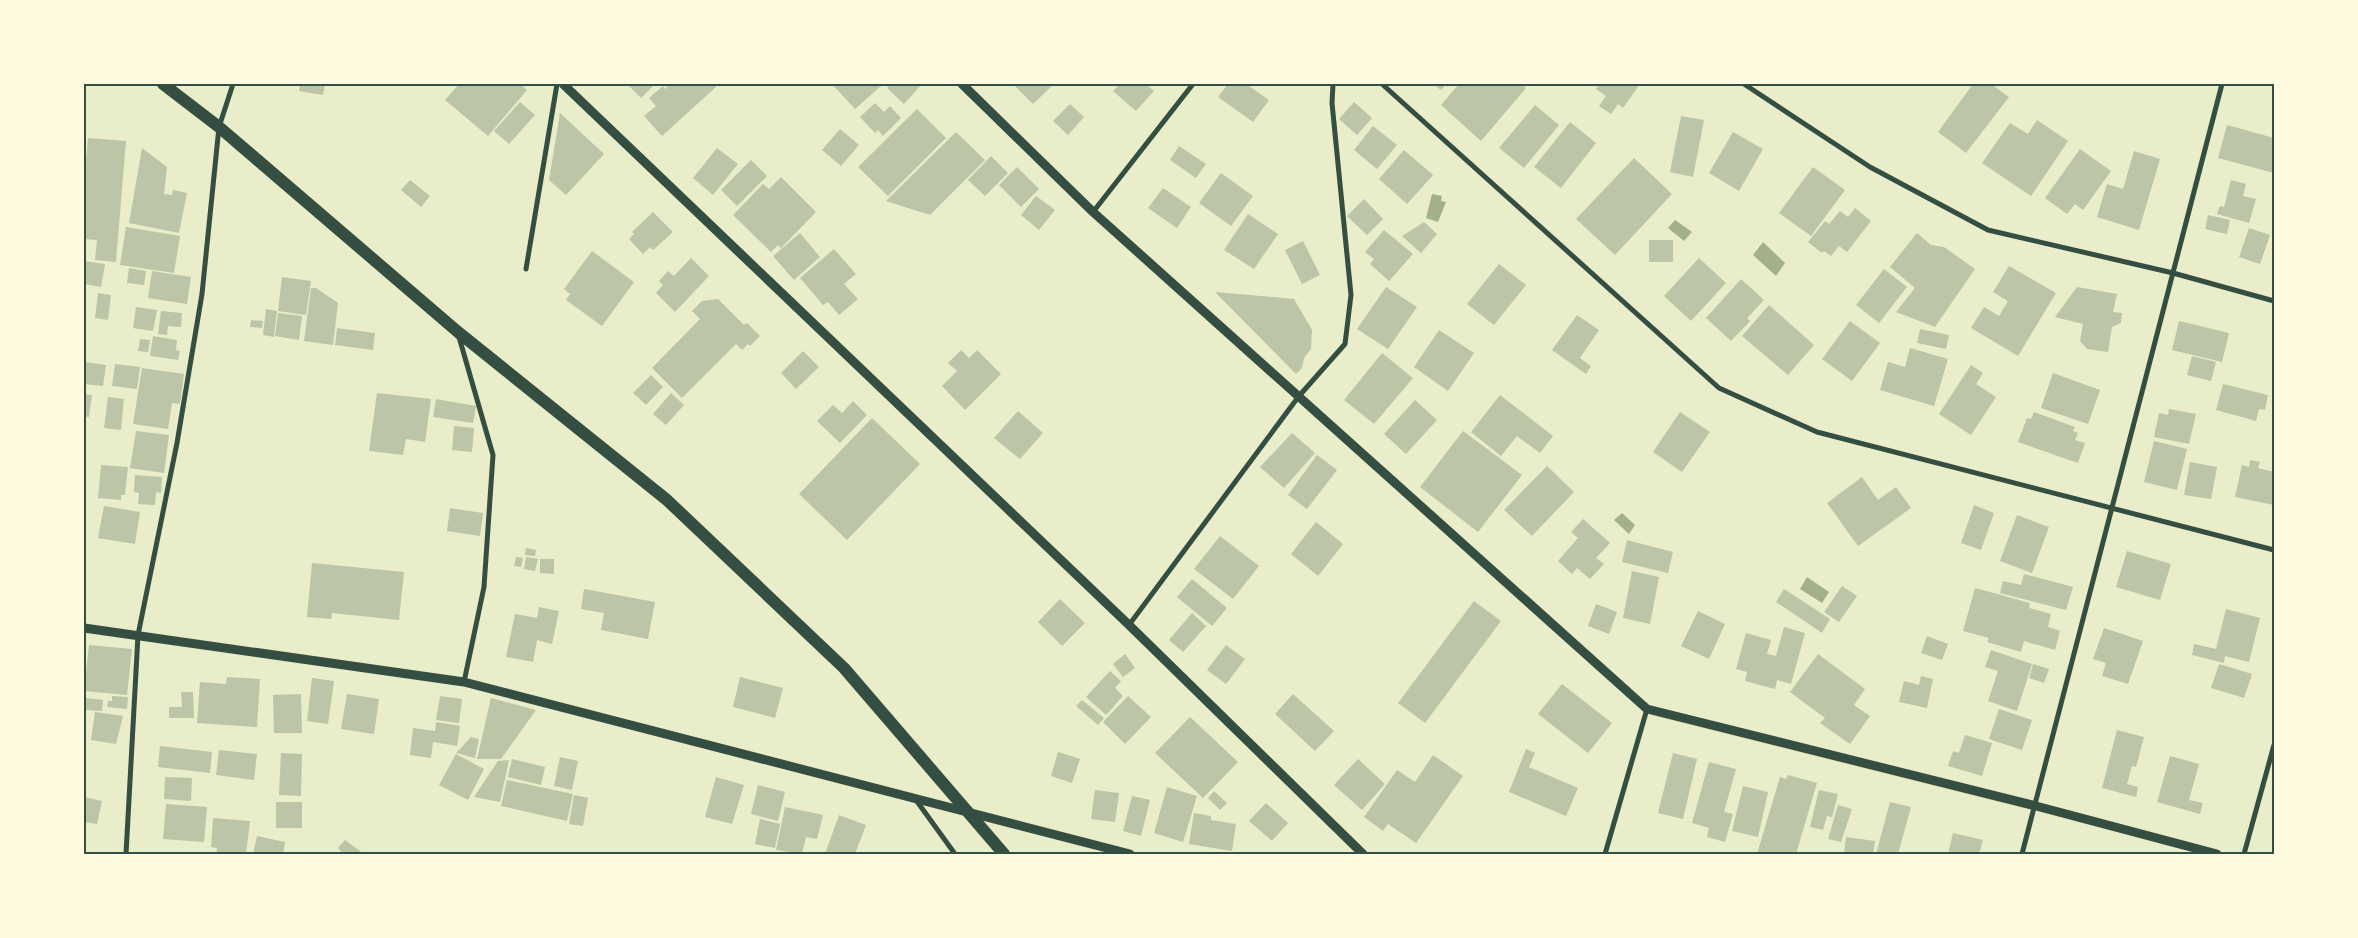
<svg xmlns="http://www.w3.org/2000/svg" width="2358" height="938" font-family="Spectral,serif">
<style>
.water{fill:#a3b18a}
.building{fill:#bcc5a7}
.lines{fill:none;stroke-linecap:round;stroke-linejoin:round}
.minor{stroke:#344e41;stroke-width:5}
.tertiary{stroke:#344e41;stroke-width:9}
.primary{stroke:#344e41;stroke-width:12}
.neatline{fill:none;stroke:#344e41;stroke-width:2}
</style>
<rect width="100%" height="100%" fill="#e9edc9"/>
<path class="water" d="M1432 194 1442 196 1441 201 1446 202 1438 222 1426 218Z
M1675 220 1692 232 1684 241 1668 228Z
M1763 242 1785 263 1776 276 1753 255Z
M1622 513 1635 525 1629 534 1614 520Z
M1807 577 1829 592 1822 603 1800 589Z"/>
<path class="building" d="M300 84H325L323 95 299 91Z
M459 84H520L527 90 488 136 445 100Z
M627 84H655L641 98Z
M666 84H713L716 87 662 136 644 116 656 106 649 98 663 86 665 89 668 86Z
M832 84H880L882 85 855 109Z
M891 84H922L904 104 887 88Z
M1013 84H1054L1033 104Z
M1120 84H1146L1154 91 1136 111 1113 91Z
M1228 84H1246L1269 100 1253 122 1218 97Z
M1433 84H1446L1441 90Z
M1459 84H1521L1526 88 1481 141 1441 105Z
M1599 84H1636L1635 85 1638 87 1623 108 1618 104 1611 114 1599 106 1606 96 1596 89Z
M1973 84H1991L2009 97 1966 153 1938 132Z
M520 102 535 115 509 144 494 131Z
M1354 102 1372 118 1357 135 1339 119Z
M875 103 884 112 890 106 901 118 883 136 878 130 875 133 860 117Z
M1070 104 1084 117 1068 135 1053 121Z
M1535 105 1559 125 1524 168 1499 148Z
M917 109 946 138 888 196 858 167Z
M560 113 604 154 566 195 549 180Z
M1681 116 1704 120 1693 177 1670 172Z
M2037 120 2068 141 2031 196 1982 163 2010 123 2028 134Z
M1570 122 1596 143 1561 188 1534 167Z
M2227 125 2274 138V173L2218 158Z
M1373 126 1397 145 1377 169 1354 150Z
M840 129 859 145 841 166 822 150Z
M956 132 985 160 930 215 886 201Z
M1733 132 1763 149 1739 191 1709 173Z
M88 138 126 141 116 262 95 260 97 240 84 239V185Z
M1179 146 1206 164 1196 178 1170 160Z
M142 148 167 167 164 194 172 195 173 190 187 193 179 233 129 223Z
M717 148 738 164 713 195 693 178Z
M2080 149 2111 171 2083 210 2075 204 2067 214 2045 198Z
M1404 150 1433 175 1407 204 1379 179Z
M2134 151 2160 159 2139 230 2097 217 2107 184 2123 189Z
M991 156 1008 173 985 196 968 180Z
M1634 158 1672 194 1615 255 1576 219Z
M751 160 767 176 737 206 721 190Z
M1017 167 1039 189 1021 207 999 185Z
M1813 167 1845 190 1811 236 1779 213Z
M1221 173 1253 196 1231 226 1199 203Z
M781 177 816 212 781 248 778 245 771 252 733 215 763 184 769 189Z
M410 180 430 196 421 207 401 190Z
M2231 180 2246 184 2243 196 2256 199 2249 223 2217 214 2220 206 2224 207Z
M1163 188 1191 207 1177 228 1148 208Z
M1036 196 1055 210 1039 230 1021 215Z
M1364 199 1383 219 1367 235 1347 216Z
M1855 208 1871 221 1847 252 1839 246 1831 256 1824 251 1822 253 1808 242 1825 221 1829 224 1840 211 1848 217Z
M653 212 673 232 653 250 650 247 643 254 629 239 634 234 632 232Z
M1248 214 1278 234 1254 269 1224 250Z
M2208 215 2230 220 2227 234 2205 229Z
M1424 222 1437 234 1421 253 1402 236Z
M126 227 180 236 174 273 120 265Z
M2249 228 2270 235 2260 264 2239 257Z
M1384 230 1413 254 1389 281 1370 264 1374 259 1365 252Z
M800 233 820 257 794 280 773 256Z
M1917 233 1931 245 1944 247 1975 269 1935 327 1896 312 1915 288 1890 267Z
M1649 240H1673V262H1649Z
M1303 241 1320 275 1302 284 1285 250Z
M834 249 856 274 844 284 858 299 839 315 828 302 823 305 800 278Z
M592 251 634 282 602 326 566 300 570 294 564 289Z
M691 258 709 276 675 312 656 293 663 285 659 281 668 271 674 276Z
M1699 258 1726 283 1691 321 1664 296Z
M84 261 105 264 101 287 84 284Z
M1499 264 1526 285 1494 325 1467 304Z
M2009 266 2056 293 2018 356 1971 328 1984 307 1999 316 2008 301 1993 292Z
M129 268 146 271 144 285 127 283Z
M1884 269 1907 287 1879 323 1856 305Z
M152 271 191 277 187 304 148 298Z
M282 277 311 281 306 315 278 311Z
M1741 279 1764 300 1747 318 1750 321 1731 341 1706 318Z
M1386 287 1417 307 1388 349 1357 329Z
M2077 287 2117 294 2113 312 2122 313 2121 323 2112 327 2108 352 2087 349 2080 341 2083 324 2055 317Z
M311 288H316L338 303 333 345 304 341Z
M1215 292 1294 299 1312 330 1311 349 1304 358 1302 368 1296 374Z
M98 293 111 295 108 320 95 318Z
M718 299 744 325 747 323 760 336 750 346 748 344 742 350 736 344 682 398 652 368 700 319 692 311 702 301Z
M1769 305 1814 345 1788 375 1742 336Z
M136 307 157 310 153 331 133 328Z
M266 309 277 311 274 337 263 335Z
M161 311 182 313 181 327 168 326 167 335 158 334Z
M278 313 302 316 299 340 275 336Z
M1577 315 1599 330 1580 358 1591 366 1586 374 1552 350Z
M251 320 263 321 262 328 250 327Z
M1850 321 1880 343 1852 381 1822 359Z
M2179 321 2229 333 2222 362 2172 350Z
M337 328 375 333 373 350 335 345Z
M1920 329 1949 335 1946 349 1917 343Z
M1439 330 1474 353 1448 391 1414 367Z
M153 336 177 340 176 350 180 351 178 360 150 356Z
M140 339 150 340 148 352 138 351Z
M1910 348 1948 359 1934 406 1880 390 1888 362 1905 367Z
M961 350 969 358 977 350 1001 374 965 410 942 386 957 371 948 363Z
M803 351 819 367 796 389 781 373Z
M1382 353 1413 378 1374 424 1344 400Z
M2192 356 2216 362 2211 381 2187 375Z
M84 362 106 365 103 386 84 384Z
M115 364 140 367 137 389 112 386Z
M1971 365 1983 373 1976 384 1996 397 1971 435 1939 414Z
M142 368 184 374 180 404 172 403 168 429 133 424Z
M2053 373 2100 390 2088 424 2041 408Z
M651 375 663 387 646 405 633 393Z
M2223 384 2268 395 2265 410 2259 409 2256 421 2216 410Z
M377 393 431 399 425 442 406 439 403 455 369 451Z
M671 393 684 405 666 425 653 414Z
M84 394 92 395 89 417 84 416Z
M1500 395 1553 436 1540 453 1517 436 1501 456 1471 432Z
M108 397 124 399 121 430 104 428Z
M436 399 476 406 473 423 433 417Z
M1415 400 1437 420 1406 454 1384 434Z
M853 401 867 415 840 443 817 421 833 405 842 413Z
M2169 409 2196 414 2189 444 2154 437 2159 413 2168 415Z
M1018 411 1043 433 1020 459 994 438Z
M1680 412 1710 432 1682 472 1653 452Z
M2034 412 2075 427 2073 431 2078 433 2075 440 2085 443 2078 463 2018 442 2027 418 2031 419Z
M872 418 920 464 847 540 799 494Z
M454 426 474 428 472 452 452 450Z
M136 431 169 435 164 473 130 468Z
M1463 431 1522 475 1478 532 1420 487Z
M1292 433 1315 453 1284 488 1260 467Z
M2154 441 2187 449 2177 490 2144 482Z
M1317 455 1337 470 1307 509 1288 495Z
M2250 460 2260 462 2258 468 2274 472V505L2235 497 2242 465 2249 467Z
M2190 462 2217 467 2211 499 2184 495Z
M101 465 128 467 125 495H121V500L98 498Z
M1547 466 1574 492 1532 536 1504 510Z
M135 475 162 477 161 493 156 492 155 505 138 504 139 493 134 492Z
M1862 477 1878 500 1896 487 1911 508 1858 546 1827 503Z
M1974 505 1994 513 1981 550 1961 543Z
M104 506 140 512 135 544 98 538Z
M450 508 483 513 480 536 447 531Z
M2017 515 2049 527 2032 573 2000 561Z
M1583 519 1610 543 1596 558 1604 564 1590 579 1577 568 1572 574 1558 561 1578 538 1571 532Z
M1316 522 1343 544 1318 576 1291 554Z
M1220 536 1259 566 1233 599 1194 569Z
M1627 540 1673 552 1668 573 1622 562Z
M526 548 536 550 535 556 525 555Z
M2127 551 2171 564 2160 600 2116 587Z
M516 557 523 558 521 567 514 566Z
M526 557 538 559 535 571 524 569Z
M540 559H554V574L540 573Z
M312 563 404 572 399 620 332 613 331 619 307 617Z
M1632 571 1659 577 1650 624 1623 618Z
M2024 574 2073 587 2066 610 2000 593 2003 581 2021 585Z
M1192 579 1227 608 1212 626 1177 597Z
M1842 586 1857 596 1839 622 1824 612Z
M1975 588 2030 603 2029 608 2051 614 2048 627 2060 631 2055 650 2024 641 2021 652 1987 642 1989 638 1963 631Z
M584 589 655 602 648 639 601 630 604 613 581 609Z
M1784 589 1830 619 1822 633 1776 602Z
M1060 599 1085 623 1062 646 1038 622Z
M1474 601 1501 621 1425 723 1398 703Z
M1596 604 1617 612 1609 634 1588 626Z
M539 607 559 611 552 644 537 640 533 662 506 657 515 614 537 618Z
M2226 609 2260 618 2249 662 2225 656 2224 663 2192 655 2194 644 2216 649Z
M1698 611 1725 624 1709 659 1681 646Z
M1192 613 1206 626 1183 652 1169 640Z
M1784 627 1805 633 1791 684 1777 680 1775 689 1745 681 1747 672 1736 669 1746 633 1771 640 1767 654 1776 656Z
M2104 628 2143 641 2128 684 2102 676 2106 663 2093 659Z
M1927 636 1948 644 1942 660 1921 653Z
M89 645 132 649 127 695 84 691Z
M1226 645 1245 659 1226 684 1207 670Z
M1991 650 2032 664 2017 711 1988 701 1998 671 1985 667Z
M1125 654 1135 668 1123 677 1113 664Z
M1818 654 1865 689 1854 705 1870 716 1850 744 1820 723 1825 718 1790 692Z
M2033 664 2049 669 2044 683 2029 678Z
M2219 664 2252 674 2244 698 2211 688Z
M1110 671 1121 681 1115 688 1123 696 1106 715 1086 697Z
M1921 676 1933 679 1927 708 1899 702 1904 681 1919 685Z
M227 677 260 679 257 727 197 723 200 682 226 684Z
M740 677 783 688 775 718 733 707Z
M312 678 334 681 328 724 307 721Z
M1562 684 1612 723 1588 753 1538 714Z
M181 692H193L194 718H169V707H182Z
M301 694 302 733H274L273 695Z
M347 694 379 699 374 734 341 729Z
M1293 694 1334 731 1315 751 1275 714Z
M112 696 128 697 127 709 107 707 108 701H112Z
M440 696 462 699 459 723 436 720Z
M1128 696 1151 717 1125 744 1103 722Z
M86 698 103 700 102 711 85 710Z
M491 698 536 710 501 759H477Z
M1082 700 1104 718 1098 725 1076 706Z
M1999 709 2032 720 2022 750 1989 739Z
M95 712 123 716 116 744 91 740Z
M1190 717 1238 762 1203 798 1155 753Z
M436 722 460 726 457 746 433 742 431 758 410 755 413 728 435 731Z
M2117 730 2144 737 2136 767 2132 766 2127 784 2138 787 2136 797 2102 788Z
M1965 735 1992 743 1982 776 1948 766 1953 751 1959 753Z
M471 737 479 739 475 758 456 753Z
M160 746 212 752 210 773 158 767Z
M1526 749 1535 753 1529 767 1578 788 1566 816 1509 792Z
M219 750 257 754 254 780 216 775Z
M1058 752 1080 759 1072 783 1051 776Z
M281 753 302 754 301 796 279 795Z
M1673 753 1697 759 1683 819 1658 813Z
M456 754 484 769 468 800 439 785Z
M1433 755 1463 776 1416 843 1388 824 1383 831 1364 817 1397 770 1415 782Z
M2170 756 2199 764 2189 800 2203 803 2200 814 2157 802Z
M560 757 578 761 572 790 554 786Z
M512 759 545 767 541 785 508 777Z
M1358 759 1385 784 1362 810 1334 785Z
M509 760 500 802 474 797 498 761Z
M1709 762 1736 769 1724 812 1733 814 1725 842 1707 837 1709 828 1692 823Z
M1788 775 1817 783 1796 854H1757L1780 777 1786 779Z
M165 777 192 778 191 801 164 799Z
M716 777 744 785 732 824 705 817Z
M507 780 573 794 567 821 501 806Z
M758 785 785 792 778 821 751 814Z
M1743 786 1768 792 1758 837 1732 831Z
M1167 787 1197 796 1183 842 1154 833Z
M1095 790 1119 793 1115 822 1091 819Z
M1819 790 1838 794 1832 817 1827 816 1823 830 1810 827Z
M1214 791 1227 803 1220 810 1208 798Z
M574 795 588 798 583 826 569 824Z
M1132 796 1150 800 1141 836 1123 831Z
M84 797 102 801 97 824 84 822Z
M276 802H302V828H276Z
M1890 802 1911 807 1898 854H1876Z
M1266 803 1288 823 1272 841 1249 821Z
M166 804 207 807 204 842 163 839Z
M1838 805 1852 809 1841 842 1828 839Z
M785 807 823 815 817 839 806 837 802 854 776 850Z
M1194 813 1211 816V820L1236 824 1232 851 1189 844Z
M839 815 866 825 855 854H825Z
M213 818 250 821 246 854H216L217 848 211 847Z
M760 819 780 824 775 848 755 844Z
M1953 833 1983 840 1979 854H1948Z
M257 836 285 842 283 854H253Z
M1846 837 1875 841 1873 854H1844Z
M345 840 364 854H343L338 848Z"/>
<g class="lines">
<path class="minor" d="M1382 84 1719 388 1817 432 2274 550
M1744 84 1870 167 1988 230 2173 273 2274 301
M1093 212 1193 84
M526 269 557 84
M459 337 493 455 484 587 464 682
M1129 625 1299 396 1345 344 1351 295 1332 103 1333 84
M916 800 955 854
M126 854 138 635 177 443 202 294 219 127 233 84
M1605 854 1647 709
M2022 854 2222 84
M2244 854 2274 745"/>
<path class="tertiary" d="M563 84 1129 625 1363 854
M962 84 1093 212 1647 709 2036 806 2217 854
M84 628 464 682 1130 854"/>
<path class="primary" d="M163 84 219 127 458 332 667 500 844 668 1004 854"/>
</g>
<rect width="2358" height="938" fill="none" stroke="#fefae0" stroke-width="170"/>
<rect x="85" y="85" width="2188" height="768" class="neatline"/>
</svg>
